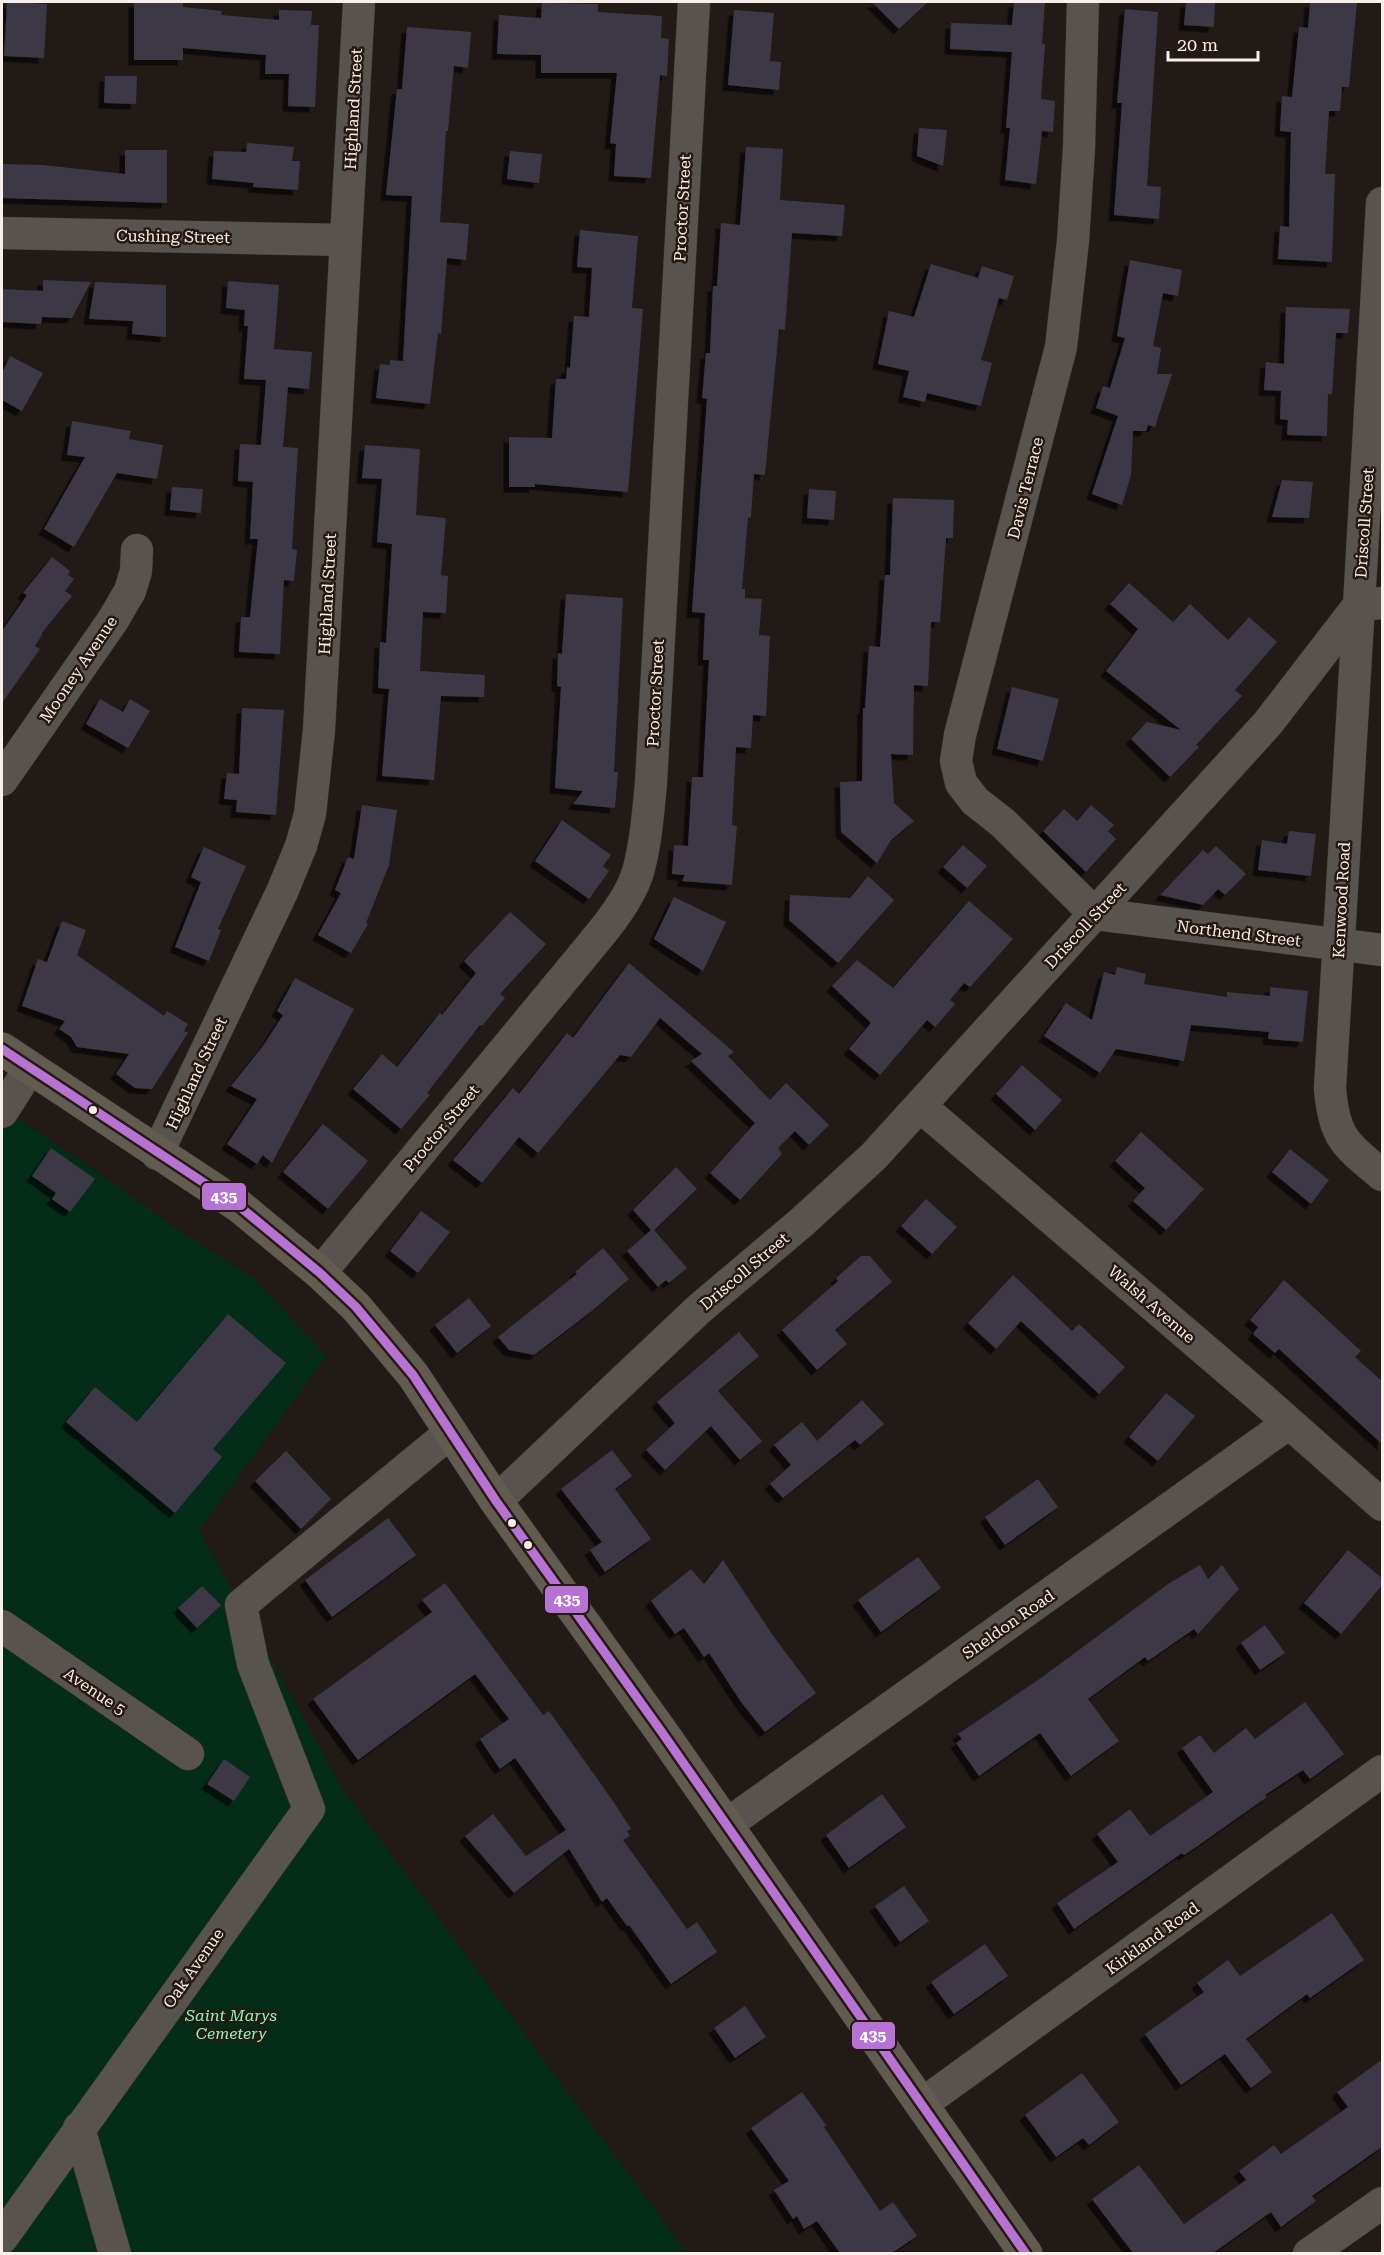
<svg xmlns="http://www.w3.org/2000/svg" width="1384" height="2255" font-family="'Roboto Serif',serif">
<style>
.green{fill:#042d19}
.building{fill:#3d3844;filter:url(#shadow)}
.lines{fill:none;stroke-linecap:round;stroke-linejoin:round}
.minor-casing{stroke:#393430;stroke-width:33}
.highway-casing{stroke:#393430;stroke-width:34}
.minor{stroke:#595350;stroke-width:32}
.highway{stroke:#625b50;stroke-width:33}
.bus-1-casing{stroke:#261911;stroke-width:14}
.bus-1{stroke:#b673d3;stroke-width:9}
.bus-dot{fill:#f9efea;stroke:#261911;stroke-width:2}
.labels{text-anchor:middle;stroke-width:5;stroke-linejoin:round;paint-order:stroke}
.street-label{font-size:16px;fill:#f9efea;stroke:#261911}
.park-label{font-size:16px;font-style:italic;fill:#84faba;stroke:#261911}
.line-badge{stroke:#261911;stroke-width:2}
.badge-label{font-size:16px;text-anchor:middle;font-weight:bold;fill:#fff}
</style>
<defs>
<filter id="shadow"><feDropShadow dx="-5.5" dy="5.5" stdDeviation="0" flood-color="#0009"/></filter>
</defs>
<rect width="100%" height="100%" fill="#211a16"/>
<path class="green" d="M2 1108 82 1161 174 1227 253 1278 326 1356 199 1530 342 1788 687 2253H2Z"/>
<path class="building" d="M7 2 47 4 44 58 4 56Z
M134 2H183V7L222 11 221 15 279 20V10L312 11 311 25H319L315 107 288 106 289 74H265L266 55 183 48V60H134Z
M872 2H928L899 29Z
M1014 2H1045L1042 44H1045L1041 99 1055 101 1053 132 1042 131 1036 184 1005 180 1010 128H1006L1012 52 950 49 951 23 1012 25Z
M1186 2H1215L1214 27 1184 25Z
M1310 2H1357L1349 87H1342L1340 111H1329L1325 174H1335L1332 262 1278 259 1280 226 1289 227 1291 132 1280 131 1282 96 1292 97 1299 27 1308 28Z
M542 3 598 4V12L662 16 661 38 669 39 667 76 660 75 651 178 614 176 616 144 610 143 617 73H541V55L497 54 499 15 541 18Z
M1125 9 1158 12 1147 186 1161 187 1159 219 1114 215 1122 103H1117Z
M734 10 774 13 770 61 781 62 779 90 728 85Z
M407 27 471 32 468 68 454 66 448 131H446L440 222 469 224 466 260 447 258 441 334 438 333 430 404 376 398 380 364 390 365V360L403 361 412 196 386 195 397 89H402Z
M105 76H137L136 104 104 103Z
M919 128 947 130 943 166 917 156Z
M247 143 294 147 292 161H300L298 190 253 187 254 183 212 179 214 151 246 152Z
M746 147 783 149 780 200 845 205 842 236 792 233 785 330 779 329 765 475 754 474 751 517 748 518 742 589H745V598L762 599 759 635 770 636 766 716 753 715 751 748 736 747 732 825 737 826 732 885 682 881 685 875 672 874 674 845 688 846 692 777H703L709 660H703L705 613 692 612 707 399 702 398 706 353H710L713 286H717L721 223 740 225Z
M125 150H167V203L2 198V164L43 165 125 174Z
M510 151 542 154 539 183 507 179Z
M580 230 638 236 632 308 643 309 628 492 535 484V487H509V437L552 438 556 379H566L567 367 570 368 574 316 589 317 592 268 577 267Z
M1130 260 1182 270 1178 296 1163 293 1153 346 1161 348 1157 374H1172L1155 427 1148 425 1146 431H1133L1131 475 1122 505 1092 494 1118 416 1096 408 1103 386 1110 388 1125 338 1117 336Z
M931 264 978 278 982 266 1014 276 1007 300 999 298 981 360 992 363 981 406 927 393 925 402 903 397 909 371 878 364 889 311 914 317Z
M43 280 91 282 72 318 42 317 41 324 2 322V289L43 291Z
M228 281 279 285 274 349 312 352 309 389 288 387 283 447 298 448 292 549 297 550 294 581 284 580 280 654 239 652 241 617H250L258 539H250L253 482 238 481 240 444 261 445 266 380 244 379 248 326H244L245 310 226 308Z
M95 282 166 285V337L132 334 133 321 89 319Z
M1286 307 1350 309 1348 333H1336L1332 394H1328L1327 436 1287 435 1288 420 1280 419 1281 391 1264 390 1266 362 1284 364Z
M10 356 43 373 22 411 2 400V373Z
M72 421 131 431 129 439 163 445 157 479 117 473 74 547 44 529 85 457 67 455Z
M365 445 420 449 416 515 446 518 441 575 448 576 446 613 423 612 420 671 485 675 484 697 441 696 434 780 382 776 389 689 378 688 380 642 386 643 392 544 377 542 382 479 362 478Z
M1282 480 1313 482 1309 518 1272 517Z
M172 487 203 489 201 513 170 510Z
M809 489 836 491 834 520 807 518Z
M893 498 954 500 953 538H946L940 622H931L928 686 914 685 913 755 891 754 894 803 914 821 891 840 877 863 841 832 840 782 862 781 863 708H865L869 646 880 647 885 575H890Z
M52 557 70 571 68 575 74 579 65 591 72 596 41 634 42 635 35 646 40 649 2 703V631L27 595 23 593Z
M1129 583 1173 622 1190 604 1228 640 1249 617 1277 642 1235 690 1242 696 1196 745 1199 747 1170 777 1131 739 1147 722 1181 730 1106 671 1138 629 1110 604Z
M566 594 623 598 614 772H618L615 808 573 804 583 791 555 788 561 687 557 686 558 653 562 654Z
M1012 687 1059 699 1043 761 997 749Z
M100 699 123 712 130 699 150 711 128 748 86 724Z
M242 708 284 710 276 815 236 812 237 800 224 799 227 773 239 774Z
M362 805 397 810 389 865 366 923 368 924 351 953 318 935 341 893 335 890 348 857 354 859Z
M1091 805 1114 825 1108 831 1116 839 1086 872 1043 831 1064 809 1077 821Z
M562 820 611 855 603 866 609 871 589 899 535 861Z
M1289 831 1316 834 1311 876 1258 870 1262 840 1287 844Z
M963 845 987 866 967 888 943 867Z
M1216 846 1246 874 1225 895 1218 889 1203 905 1160 895 1203 850 1208 854Z
M204 847 246 866 218 929 221 930 209 961 175 947 201 882 191 877Z
M868 876 894 900 838 963 789 920 790 895 850 898Z
M674 897 726 922 703 971 654 939Z
M969 901 1013 939 970 987 964 983 950 1000 955 1004 935 1027 927 1020 880 1075 849 1049 871 1023 832 986 857 960 893 988Z
M510 912 546 944 500 994 505 998 482 1026 480 1025 427 1093 430 1095 401 1129 353 1089 382 1054 397 1067 440 1013 442 1015 476 973 464 961Z
M62 921 86 930 77 955 164 1016 167 1011 188 1024 184 1031 188 1033 152 1089 135 1088 116 1074 129 1054 77 1047 71 1037 59 1029 65 1021 22 1006 38 959 47 962Z
M629 963 734 1052 728 1056 770 1100 786 1083 829 1125 809 1145 795 1131 778 1148 782 1154 740 1200 710 1173 755 1123 691 1061 702 1054 660 1018 631 1057 620 1055 538 1153 519 1137 482 1183 453 1160 513 1088 519 1094 567 1033 573 1038Z
M1117 967 1146 974 1144 984 1227 997V992L1270 996V987L1308 991 1303 1042 1268 1039 1269 1032 1191 1025 1184 1061 1116 1049 1100 1073 1044 1036 1066 1003 1092 1020 1104 972 1115 975Z
M295 978 354 1009 272 1163 263 1155 257 1164 227 1144 257 1099 231 1086 263 1046 283 1015 277 1011Z
M1022 1065 1062 1100 1035 1130 996 1094Z
M323 1124 368 1161 328 1209 283 1172Z
M1141 1132 1204 1189 1166 1230 1133 1201 1145 1188 1115 1161Z
M51 1148 95 1179 70 1212 52 1199 56 1193 32 1176Z
M1290 1149 1329 1180 1311 1204 1272 1172Z
M676 1167 697 1189 654 1230 687 1268 669 1283 666 1280 658 1287 627 1251 651 1230 633 1210Z
M926 1199 957 1227 932 1254 901 1226Z
M421 1211 450 1232 418 1273 390 1251Z
M603 1248 629 1279 593 1310 534 1355 509 1350 498 1337 577 1274 575 1272Z
M861 1256H870L892 1282 835 1330 847 1344 817 1370 782 1330 838 1281 836 1278Z
M1013 1275 1072 1331 1079 1324 1125 1367 1099 1394 1021 1321 996 1349 968 1323Z
M1284 1280 1361 1351 1355 1357 1383 1382V1445L1279 1349 1275 1353 1253 1334 1258 1327 1250 1320Z
M469 1298 491 1326 457 1353 435 1325Z
M228 1314 286 1363 213 1449 222 1457 175 1513 66 1422 95 1387 137 1422Z
M739 1332 759 1356 718 1391 762 1441 740 1460 711 1426 665 1470 646 1450 675 1423 657 1402Z
M1166 1393 1195 1416 1158 1461 1129 1437Z
M862 1400 884 1424 860 1445 855 1440 783 1498 770 1484 791 1465 774 1445 802 1422 817 1441Z
M612 1450 632 1476 615 1489 651 1539 605 1572 590 1550 602 1542 561 1489Z
M286 1451 331 1499 301 1529 255 1481Z
M1038 1479 1058 1507 1005 1545 985 1517Z
M388 1518 416 1555 332 1617 305 1580Z
M1348 1550 1383 1579V1584L1341 1634 1304 1603Z
M918 1557 941 1588 881 1632 858 1600Z
M723 1560 774 1637 816 1693 765 1732 741 1702 709 1653 704 1657 684 1628 675 1634 651 1601 691 1569 704 1584Z
M1200 1565 1208 1579 1222 1565 1239 1589 1198 1634 1194 1629 1148 1661 1145 1657 1088 1699 1119 1741 1071 1776 1040 1733 979 1776 956 1743 962 1739 958 1734 1041 1678 1168 1584Z
M445 1583 543 1715 549 1711 613 1801 631 1829 627 1831 630 1836 623 1840 687 1929 697 1922 717 1952 671 1984 629 1925 627 1926 607 1898 602 1902 569 1849 514 1893 465 1836 493 1814 526 1856 566 1830 515 1758 500 1769 480 1739 509 1719 475 1674 358 1760 313 1699 432 1612 422 1600Z
M202 1586 221 1605 197 1628 178 1608Z
M1265 1625 1285 1653 1260 1670 1241 1643Z
M1305 1702 1344 1754 1310 1779 1303 1770 1265 1795 1267 1797 1196 1847 1184 1855 1182 1853 1074 1929 1057 1903 1118 1862 1097 1834 1130 1809 1150 1836 1213 1792 1182 1748 1200 1735 1214 1753 1246 1728 1255 1739Z
M224 1759 250 1777 234 1801 207 1784Z
M882 1794 906 1827 849 1868 826 1835Z
M904 1886 929 1921 900 1942 875 1906Z
M1332 1913 1364 1960 1310 1998 1307 1994 1246 2039 1272 2072 1251 2088 1225 2054 1181 2085 1145 2034 1204 1992 1197 1983 1228 1960 1240 1976Z
M985 1944 1008 1976 954 2014 931 1982Z
M745 2006 766 2037 735 2058 714 2028Z
M1383 2059V2146L1312 2196 1316 2201 1281 2227 1271 2212 1213 2253H1133L1092 2199 1139 2165 1184 2224 1246 2180 1239 2171 1274 2145 1281 2154 1348 2107 1337 2092Z
M1082 2073 1119 2122 1089 2145 1083 2138 1056 2157 1025 2115Z
M802 2092 826 2125 824 2127 880 2211 893 2202 917 2236 892 2253H840L817 2221 804 2229 797 2216 793 2219 774 2190 789 2181 751 2128Z"/>
<g class="lines">
<g class="minor-casing">
<path id="minor" d="M1083 2 1079 148 1073 241 1061 347 960 735 956 761 961 783 975 801 1003 823 1095 914 1382 950
M2 233 345 240
M1382 603 1359 605 1330 1088C1334 1138 1345 1144 1382 1175
M2 780 113 620 130 591 136 571 137 550
M920 1106 1260 1397 1382 1505
M2 1112 30 1068
M157 1154 282 892 301 846 310 814 319 730 359 2
M320 1273 580 959C601 933 626 906 637 875 646 845 648 813 651 783L694 2
M496 1501 699 1309 802 1222 874 1156 1268 723 1359 605 1382 203
M2 1626 188 1754
M726 1825 1289 1423
M922 2104 1382 1771
M79 2128 115 2254
M2 2238 309 1809 253 1664 241 1605 451 1432
M1309 2254 1382 2203"/>
</g>
<g class="highway-casing">
<path id="highway" d="M2 1049 239 1206 320 1273 356 1307 413 1375 496 1501 661 1731 1026 2254"/>
</g>
<use href="#minor" class="minor"/>
<use href="#highway" class="highway"/>
<g class="bus-1-casing">
<path id="bus-1" d="M2 1049 239 1206 320 1273 356 1307 413 1375 496 1501 661 1731 1026 2254"/>
</g>
<use href="#bus-1" class="bus-1"/>
</g>
<g class="bus-dot">
<circle cx="93" cy="1110" r="5"/>
<circle cx="512" cy="1523" r="5"/>
<circle cx="528" cy="1545" r="5"/>
</g>
<g class="labels">
<g class="street-label">
<text transform="translate(353 109) rotate(-87)" y="6">Highland Street</text>
<text transform="translate(682 208) rotate(-87)" y="6">Proctor Street</text>
<text transform="translate(173 236) rotate(1)" y="6">Cushing Street</text>
<text transform="translate(1025 488) rotate(-76)" y="6">Davis Terrace</text>
<text transform="translate(1364 523) rotate(-86)" y="6">Driscoll Street</text>
<text transform="translate(327 594) rotate(-87)" y="6">Highland Street</text>
<text transform="translate(78 669) rotate(-56)" y="6">Mooney Avenue</text>
<text transform="translate(655 693) rotate(-87)" y="6">Proctor Street</text>
<text transform="translate(1341 900) rotate(-87)" y="6">Kenwood Road</text>
<text transform="translate(1085 925) rotate(-47)" y="6">Driscoll Street</text>
<text transform="translate(1239 933) rotate(7)" y="6">Northend Street</text>
<text transform="translate(196 1073) rotate(-65)" y="6">Highland Street</text>
<text transform="translate(441 1128) rotate(-50)" y="6">Proctor Street</text>
<text transform="translate(744 1271) rotate(-40)" y="6">Driscoll Street</text>
<text transform="translate(1152 1304) rotate(41)" y="6">Walsh Avenue</text>
<text transform="translate(1008 1624) rotate(-35)" y="6">Sheldon Road</text>
<text transform="translate(95 1691) rotate(34)" y="6">Avenue 5</text>
<text transform="translate(1152 1938) rotate(-36)" y="6">Kirkland Road</text>
<text transform="translate(193 1968) rotate(-55)" y="6">Oak Avenue</text>
</g>
<g class="park-label">
<text x="231" y="2021">Saint Marys<tspan x="231" dy="18">Cemetery</tspan></text>
</g>
</g>
<g class="line-badge">
<rect x="201" y="1182" width="46" height="29" rx="6" fill="#b673d3"/>
<rect x="544" y="1585" width="45" height="29" rx="6" fill="#b673d3"/>
<rect x="851" y="2021" width="45" height="29" rx="6" fill="#b673d3"/>
</g>
<g class="badge-label">
<text x="224" y="1202">435</text>
<text x="567" y="1605">435</text>
<text x="873" y="2041">435</text>
</g>
<rect width="1384" height="2255" fill="none" stroke="#f9efea" stroke-width="6"/>
<path d="M1168 51v9h90v-9" fill="none" stroke="#f9efea" stroke-width="3"/>
<text x="1177" y="51" font-size="18" fill="#f9efea" stroke="#261911" stroke-width="4.5" paint-order="stroke">20 m</text>
</svg>
